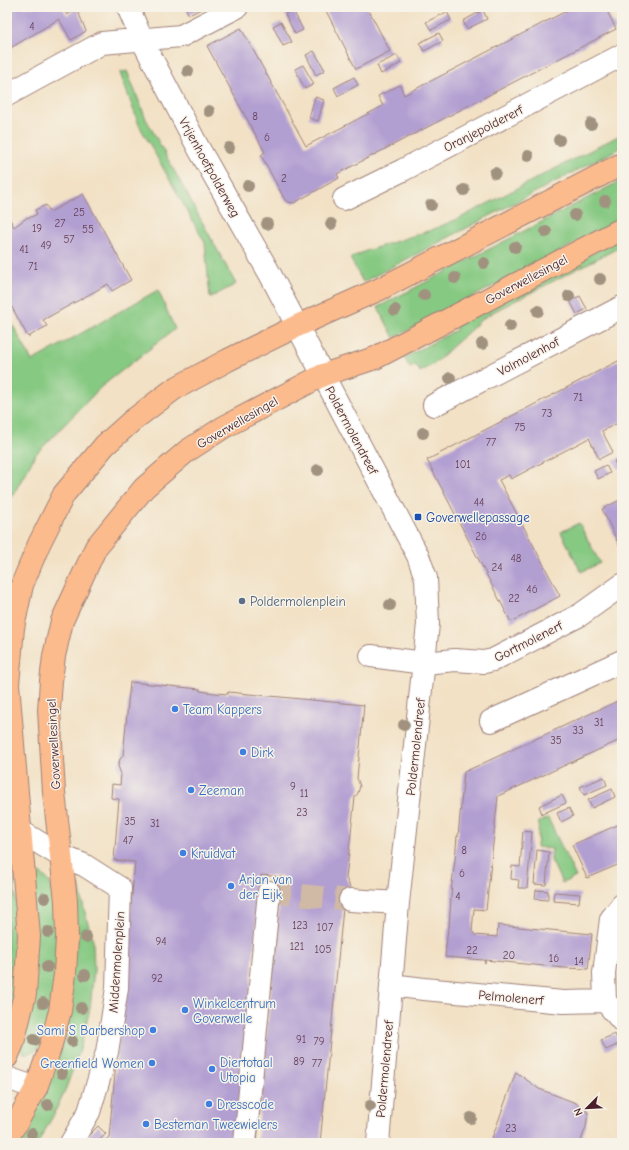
<svg xmlns="http://www.w3.org/2000/svg" width="629" height="1150" font-family="'Comic Neue',sans-serif">
<style>
.green{fill:#86c982;stroke:#687456}
.building{fill:#b29fd2}
.lines{fill:none;stroke-linecap:round;stroke-linejoin:round}
.minor-tunnel{stroke:#d0baa6;stroke-width:22;stroke-dasharray:22 11;stroke-linecap:butt}
.minor-casing{stroke:#9e8078;stroke-width:24}
.major-casing{stroke:#9e8078;stroke-width:24}
.minor{stroke:#fff;stroke-width:22}
.major{stroke:#fbbb8d;stroke-width:22}
.tree{fill:#a0927f}
.transit-dot{fill:#1a4fb4;stroke:#f7f3e8;stroke-width:1.5}
.service-dot{fill:#5c6f8a;stroke:#f7f3e8;stroke-width:1.5}
.shop-dot{fill:#3f7fe0;stroke:#f7f3e8;stroke-width:1.5}
.labels{text-anchor:middle;stroke-width:3;stroke-linejoin:round;paint-order:stroke}
.number-label{font-size:11px;fill:#643f55}
.street-label{font-size:13px;fill:#4a1f2b;stroke:#f7f3e8}
.transit-label{font-size:13px;fill:#164399;stroke:#f7f3e8;text-anchor:start}
.service-label{font-size:13px;fill:#4e5e75;stroke:#f7f3e8;text-anchor:start}
.shop-label{font-size:13px;fill:#366cbe;stroke:#f7f3e8;text-anchor:start}
</style>
<rect width="100%" height="100%" fill="#f7f3e8"/>
<filter id="ink" filterUnits="userSpaceOnUse"><feTurbulence type="fractalNoise" baseFrequency=".025" numOctaves="2"/><feDisplacementMap in="SourceGraphic" scale="8" xChannelSelector="R" yChannelSelector="G"/><feConvolveMatrix kernelMatrix="1 2 1 2 8 2 1 2 1" color-interpolation-filters="sRGB"/></filter>
<filter id="wash" filterUnits="userSpaceOnUse"><feTurbulence type="fractalNoise" baseFrequency=".012" numOctaves="4" result="noise"/><feDisplacementMap in="SourceGraphic" scale="16" xChannelSelector="R" yChannelSelector="G"/><feGaussianBlur stdDeviation="0.9" result="paint"/><feColorMatrix in="noise" values="0 0 0 0 0 0 0 0 0 0 0 0 0 0 0 0 0 1.4 0 .05"/><feComposite in="paint" operator="in"/></filter>
<g filter="url(#wash)">
<rect width="100%" height="100%" fill="#f2e1c5"/>
<path class="green" d="M127 71 146 119 236 284 210 298 205 243 139 125 120 73Z
M622 134V147L363 282 350 258 366 251 434 229 462 217Z
M622 180V219L394 338 378 307Z
M622 238V246L493 312 482 319 434 364 420 372 416 365 410 368 404 358 456 330V324Z
M158 290 175 329 101 387 35 455 7 506V314L32 361Z
M579 523 600 563 581 572 561 532Z
M548 818 576 877 562 883 551 860 552 849 537 847 539 822Z
M12 858 21 963 7 1030V862L9 859Z
M36 872C66 881 58 944 56 968 55 980 55 993 53 1004 51 1019 44 1034 39 1048L29 1053H24L21 1049 35 874Z
M74 884 79 885 84 909 93 941 94 970 90 1008 80 1050 66 1088 53 1116 38 1143H15L36 1109Z"/>
<g id="blocks">
<path class="building" d="M7 7H62L67 15 77 9 86 31 71 40 59 19 7 50Z
M185 7H205L189 15Z
M324 7H367L390 51 356 69Z
M574 7H605L616 29 337 174 339 178 294 203 288 202 285 200 261 155 265 152 207 46 241 28 306 146 383 106 378 96 400 85 404 95Z
M293 10 303 30 295 34 285 14Z
M483 10 487 19 467 29 463 21Z
M447 12 451 20 431 30 426 22Z
M281 22 292 42 283 46 273 26Z
M439 33 443 41 424 51 419 43Z
M314 51 325 70 316 75 306 55Z
M397 55 401 63 381 74 377 65Z
M303 65 314 84 305 89 295 69Z
M354 77 358 85 338 96 334 88Z
M315 97 324 100 318 121 309 118Z
M83 194 131 280 112 291 108 284 43 320 47 326 28 337 7 298V214L14 227 28 217 29 218 37 214 35 210 46 205 50 212Z
M580 296 587 309 577 314 570 301Z
M622 359V421L602 431 613 452 599 459 589 438 511 479 509 475 499 480 560 596 511 622 427 460Z
M622 456V467L618 469 614 461Z
M606 465 610 473 598 479 594 471Z
M622 499V546L620 547 602 509Z
M130 682 200 689V691L215 693 228 694V692L364 705 357 778 360 786 358 793 355 797 346 878 350 887V890L344 898 320 1143H257L265 1052H256L257 1041 266 1042 276 938 267 937 268 926 277 927 282 877 261 875 236 1143H102L109 1137 135 862 114 860 119 799 111 798 112 784 120 785 121 774 118 766 120 759 123 756Z
M622 699V739L498 796 486 910 474 909 472 931 475 935 497 937 498 925 592 934 588 969 564 968 485 960V963L484 960 445 957 448 928H449L452 883 455 860 457 836 458 837 464 772Z
M604 777 607 785 584 795 580 787Z
M612 789 615 797 592 808 588 800Z
M562 795 566 803 542 814 539 806Z
M569 808 573 816 561 822 557 813Z
M622 823V863L587 878 572 845Z
M523 831 532 832 527 888H518L519 880 511 879 512 866 520 867Z
M537 850 549 852 546 885 534 884Z
M536 890 548 891V900L535 899Z
M554 892 580 894 579 903 553 901Z
M615 1034 619 1044 606 1050 601 1040Z
M516 1072 539 1089 576 1103 588 1112 586 1127 580 1143H497L491 1141Z
M98 1126 106 1134 96 1143H87L84 1140Z"/>
</g>
</g>
<g filter="url(#ink)">
<use href="#blocks" fill-opacity="0" stroke="#9e8078" stroke-width="1"/>
<g class="lines">
<path class="minor-tunnel" d="M269 892 350 900"/>
<g class="minor-casing">
<path id="minor" d="M128 7 142 40 199 149 270 274 418 556 426 578 428 624 398 903 378 1143
M7 95 102 43 181 36 237 7
M344 199 403 170 622 55
M434 405 622 307
M371 656 424 663 455 660 484 662 493 660 580 615 622 585
M491 721 622 661
M7 835 20 831 61 856 84 865 120 888 117 988 107 1052 89 1112 71 1143
M350 900 398 903
M391 985 424 989 563 1002 605 1001 622 1021
M605 1001 604 973 611 919 622 905
M7 1078 36 1088
M245 1143 269 892"/>
</g>
<g class="major-casing">
<path id="major" d="M7 1057 13 1043 25 994 29 936 8 684 13 628 22 585 39 544 64 494 105 445 133 420 174 389 228 360 297 326 380 289 622 164
M7 1137 16 1124 36 1088 50 1048 60 1011 65 974 67 937 66 901 54 792 49 710 51 681 54 656 62 621 96 547 144 488 187 451 224 427 323 375 375 358 622 229"/>
</g>
<use href="#minor" class="minor"/>
<use href="#major" class="major"/>
</g>
<g class="tree">
<circle cx="188" cy="71" r="6"/>
<circle cx="209" cy="111" r="6"/>
<circle cx="591" cy="124" r="6"/>
<circle cx="559" cy="140" r="6"/>
<circle cx="229" cy="148" r="6"/>
<circle cx="528" cy="156" r="6"/>
<circle cx="495" cy="173" r="6"/>
<circle cx="248" cy="186" r="6"/>
<circle cx="464" cy="190" r="6"/>
<circle cx="605" cy="201" r="6"/>
<circle cx="431" cy="205" r="6"/>
<circle cx="575" cy="215" r="6"/>
<circle cx="267" cy="224" r="6"/>
<circle cx="331" cy="224" r="6"/>
<circle cx="546" cy="232" r="6"/>
<circle cx="515" cy="247" r="6"/>
<circle cx="484" cy="263" r="6"/>
<circle cx="455" cy="278" r="6"/>
<circle cx="600" cy="279" r="6"/>
<circle cx="424" cy="295" r="6"/>
<circle cx="569" cy="296" r="6"/>
<circle cx="395" cy="310" r="6"/>
<circle cx="538" cy="311" r="6"/>
<circle cx="510" cy="326" r="6"/>
<circle cx="482" cy="344" r="6"/>
<circle cx="450" cy="378" r="6"/>
<circle cx="423" cy="433" r="6"/>
<circle cx="318" cy="470" r="6"/>
<circle cx="390" cy="605" r="6"/>
<circle cx="404" cy="725" r="6"/>
<circle cx="45" cy="898" r="6"/>
<circle cx="48" cy="932" r="6"/>
<circle cx="86" cy="937" r="6"/>
<circle cx="47" cy="967" r="6"/>
<circle cx="85" cy="975" r="6"/>
<circle cx="43" cy="1003" r="6"/>
<circle cx="81" cy="1008" r="6"/>
<circle cx="34" cy="1040" r="6"/>
<circle cx="72" cy="1041" r="6"/>
<circle cx="62" cy="1073" r="6"/>
<circle cx="48" cy="1105" r="6"/>
<circle cx="370" cy="1106" r="6"/>
<circle cx="471" cy="1118" r="6"/>
<circle cx="32" cy="1134" r="6"/>
</g>
</g>
<rect class="transit-dot" x="414" y="513" width="8" height="8" rx="2"/>
<circle class="service-dot" cx="242" cy="601" r="4"/>
<g class="shop-dot">
<circle cx="175" cy="709" r="4"/>
<circle cx="243" cy="752" r="4"/>
<circle cx="191" cy="790" r="4"/>
<circle cx="183" cy="853" r="4"/>
<circle cx="231" cy="886" r="4"/>
<circle cx="185" cy="1010" r="4"/>
<circle cx="153" cy="1030" r="4"/>
<circle cx="152" cy="1063" r="4"/>
<circle cx="212" cy="1069" r="4"/>
<circle cx="209" cy="1104" r="4"/>
<circle cx="146" cy="1124" r="4"/>
</g>
<g class="labels">
<g class="number-label">
<text x="32" y="30">4</text>
<text x="255" y="120">8</text>
<text x="267" y="141">6</text>
<text x="284" y="182">2</text>
<text x="79" y="216">25</text>
<text x="60" y="227">27</text>
<text x="37" y="232">19</text>
<text x="88" y="233">55</text>
<text x="69" y="243">57</text>
<text x="46" y="249">49</text>
<text x="24" y="253">41</text>
<text x="33" y="270">71</text>
<text x="578" y="401">71</text>
<text x="547" y="417">73</text>
<text x="520" y="431">75</text>
<text x="491" y="446">77</text>
<text x="463" y="468">101</text>
<text x="479" y="506">44</text>
<text x="481" y="540">26</text>
<text x="516" y="562">48</text>
<text x="497" y="571">24</text>
<text x="532" y="593">46</text>
<text x="514" y="602">22</text>
<text x="599" y="726">31</text>
<text x="578" y="734">33</text>
<text x="556" y="744">35</text>
<text x="293" y="790">9</text>
<text x="304" y="797">11</text>
<text x="302" y="816">23</text>
<text x="130" y="825">35</text>
<text x="155" y="827">31</text>
<text x="128" y="844">47</text>
<text x="464" y="854">8</text>
<text x="462" y="877">6</text>
<text x="458" y="900">4</text>
<text x="300" y="929">123</text>
<text x="325" y="931">107</text>
<text x="161" y="945">94</text>
<text x="297" y="950">121</text>
<text x="323" y="953">105</text>
<text x="472" y="954">22</text>
<text x="509" y="959">20</text>
<text x="554" y="962">16</text>
<text x="579" y="965">14</text>
<text x="157" y="982">92</text>
<text x="301" y="1043">91</text>
<text x="319" y="1045">79</text>
<text x="299" y="1065">89</text>
<text x="317" y="1067">77</text>
<text x="511" y="1132">23</text>
</g>
<g class="street-label">
<text transform="translate(483 128) rotate(-27)" y="5">Oranjepoldererf</text>
<text transform="translate(210 167) rotate(61)" y="5">Vrijenhoefpolderweg</text>
<text transform="translate(526 279) rotate(-28)" y="5">Goverwellesingel</text>
<text transform="translate(528 356) rotate(-28)" y="5">Volmolenhof</text>
<text transform="translate(237 422) rotate(-30)" y="5">Goverwellesingel</text>
<text transform="translate(352 430) rotate(62)" y="5">Poldermolendreef</text>
<text transform="translate(528 641) rotate(-27)" y="5">Gortmolenerf</text>
<text transform="translate(53 744) rotate(-93)" y="5">Goverwellesingel</text>
<text transform="translate(415 747) rotate(-84)" y="5">Poldermolendreef</text>
<text transform="translate(116 962) rotate(-86)" y="5">Middenmolenplein</text>
<text transform="translate(511 997) rotate(5)" y="5">Pelmolenerf</text>
<text transform="translate(384 1069) rotate(-85)" y="5">Poldermolendreef</text>
</g>
<g class="transit-label">
<text x="426" y="522">Goverwellepassage</text>
</g>
<g class="service-label">
<text x="250" y="606">Poldermolenplein</text>
</g>
<g class="shop-label">
<text x="183" y="714">Team Kappers</text>
<text x="251" y="757">Dirk</text>
<text x="199" y="795">Zeeman</text>
<text x="191" y="858">Kruidvat</text>
<text x="239" y="884">Arjan van<tspan x="239" dy="15">der Eijk</tspan></text>
<text x="193" y="1008">Winkelcentrum<tspan x="193" dy="15">Goverwelle</tspan></text>
<text x="145" y="1035" text-anchor="end">Sami S Barbershop</text>
<text x="220" y="1067">Diertotaal<tspan x="220" dy="15">Utopia</tspan></text>
<text x="144" y="1068" text-anchor="end">Greenfield Women</text>
<text x="217" y="1109">Dresscode</text>
<text x="154" y="1129">Besteman Tweewielers</text>
</g>
</g>
<rect width="629" height="1150" fill="none" stroke="#f7f3e8" stroke-width="24"/>
<g transform="translate(587 1108) rotate(246)" stroke="#f7f3e8" stroke-width="3" paint-order="stroke">
<path d="M0-3L7 15L0 10L-7 15Z" fill="#4a1f2b"/>
<text y="-6" font-size="11" font-weight="bold" text-anchor="middle" fill="#4a1f2b">N</text>
</g>
</svg>
